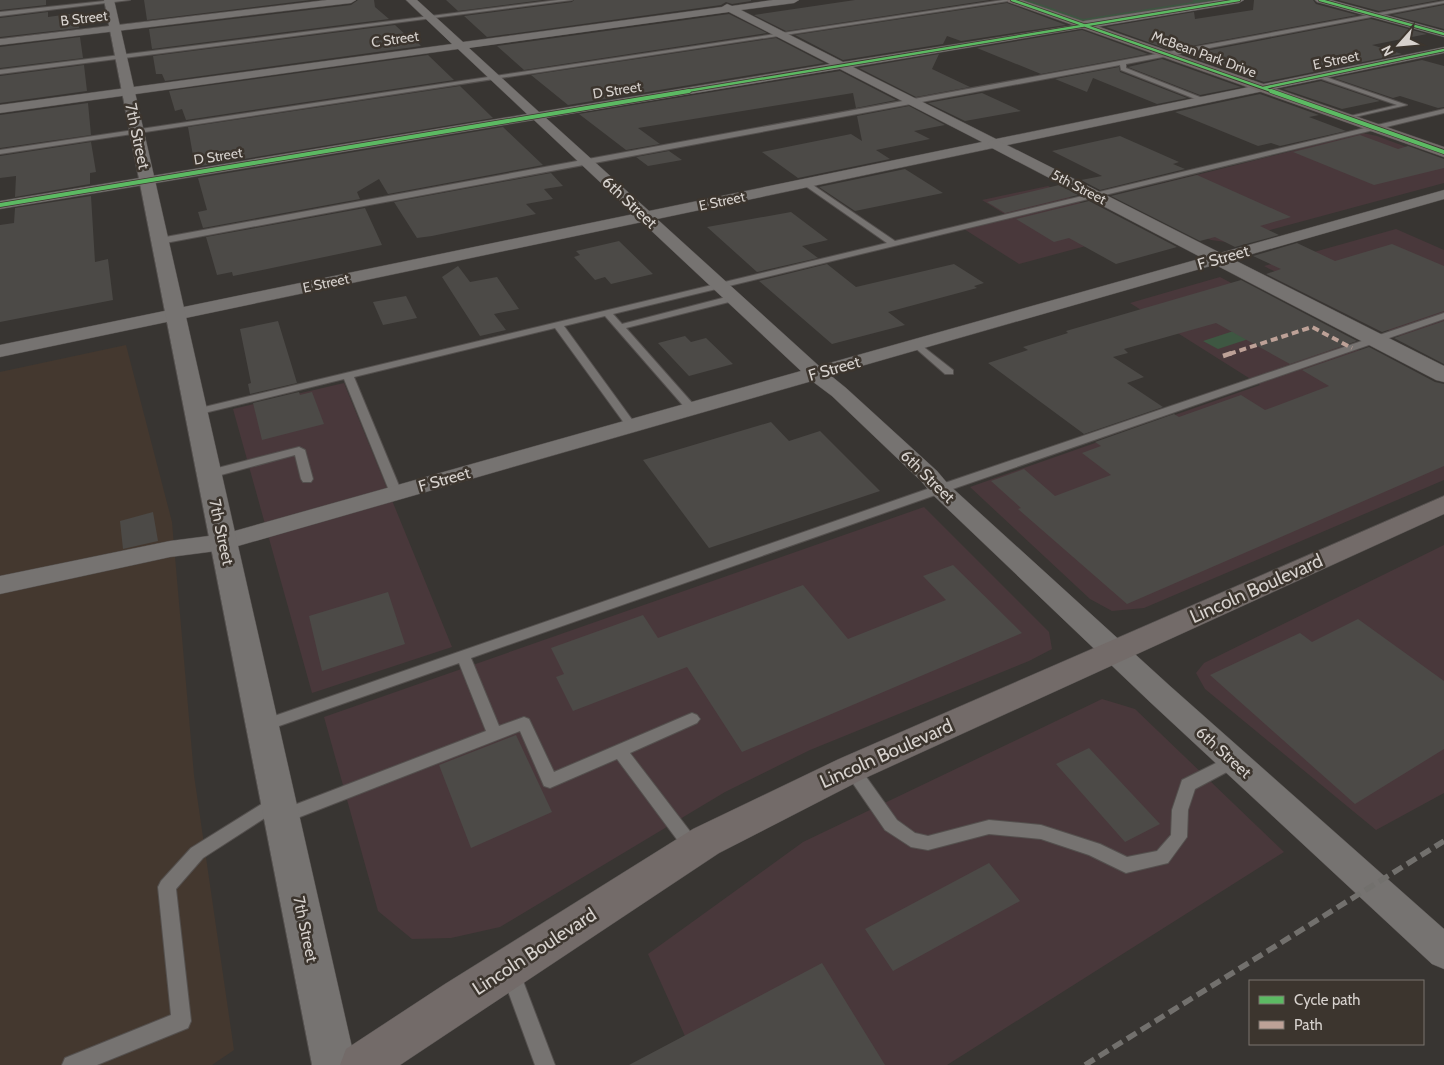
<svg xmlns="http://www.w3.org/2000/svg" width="1444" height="1065" font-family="Cabin,sans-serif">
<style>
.commercial{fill:#49383b}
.built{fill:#44382f}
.green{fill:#3e5742}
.building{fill:#4c4a47}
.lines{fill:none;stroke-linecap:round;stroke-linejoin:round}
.service-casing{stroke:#54504e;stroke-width:2}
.minor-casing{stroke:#54504e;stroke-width:1}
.tertiary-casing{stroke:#54504e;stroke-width:1}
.primary-casing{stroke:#54504e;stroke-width:1}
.service{fill:#767371;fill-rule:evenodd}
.minor{fill:#767371;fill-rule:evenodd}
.tertiary{fill:#767371;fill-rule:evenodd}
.primary{fill:#736b69;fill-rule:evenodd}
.rail{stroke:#72706d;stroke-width:5.5;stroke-dasharray:11 5.5;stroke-linecap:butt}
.quiet-far1{stroke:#bda197;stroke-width:4;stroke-dasharray:7 4;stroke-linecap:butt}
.quiet{stroke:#bda197;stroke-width:4.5;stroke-dasharray:9 4.5;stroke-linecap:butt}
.cycleway-far1-casing{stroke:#3c352e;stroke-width:4}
.cycleway-casing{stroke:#3c352e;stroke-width:5.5}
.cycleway-far1{stroke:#5cba63;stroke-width:2.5}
.cycleway{stroke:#5cba63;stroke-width:4}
.labels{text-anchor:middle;stroke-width:5;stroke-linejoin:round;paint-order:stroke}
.far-street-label{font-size:14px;fill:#d7d2ce;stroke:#3c352e}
.street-label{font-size:16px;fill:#d7d2ce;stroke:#3c352e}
.near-street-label{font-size:19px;fill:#d7d2ce;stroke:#3c352e}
</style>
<rect width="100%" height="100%" fill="#383532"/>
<path class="commercial" d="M1363 133 1377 136 1444 161V183L1226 242 1211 240 1121 194Z
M1048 186 1138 232 1019 264 964 229 1011 218 982 200Z
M1396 229 1444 250V359L1264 266Z
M1220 277 1444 395V480L1144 608 1112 611 1090 599 970 487 1260 385 1130 303Z
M344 383 452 647 312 693 233 409Z
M924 507 1049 632 1052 649 1029 661 810 750 725 792 500 927 451 938 412 939 378 911 324 717Z
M1444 545V793L1376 830 1205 689 1196 673 1204 663Z
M1102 699 1135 709 1284 852 947 1065H698L648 954 803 842Z"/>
<path class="built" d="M126 345 172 522 194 775 234 1050 212 1065H0V372Z"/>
<path class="green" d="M1021 0H1232L1087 24Z
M1267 320 1282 328 1218 349 1203 341Z"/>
<path class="building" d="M0 0H46V5L0 10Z
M144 0H311L147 20Z
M358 0H374L375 7 389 19 152 49 149 29 351 5Z
M446 0H543L458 11Z
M574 0H751V1L732 4 726 2 721 5 487 37 464 16 572 2Z
M855 0H990L786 31 754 15Z
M1028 0H1193V2L1083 19Z
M1254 0H1313L1316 4 1357 15 1170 50 1106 27 1194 12 1195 19 1253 10Z
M1338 0H1439L1379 11Z
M1007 3 1066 25 961 41 947 36 943 44 843 60 795 35Z
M1444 5V29L1392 15Z
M48 12V17L77 13 79 28 0 37V18Z
M729 14 767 33 524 70 497 46Z
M1371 19 1427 34 1372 45 1402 54 1264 82 1185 55Z
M395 25 408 37 412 36 421 46 165 81 162 74H156L153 56Z
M1082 30 1148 54 1041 74 977 48Z
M80 37 83 58 0 68V47Z
M776 38 824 63 568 105 531 75Z
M939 54 932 69 970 87 916 97 859 68Z
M428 55 454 80 186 120 182 109 175 111 169 91Z
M1162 59 1241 87 1200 95 1128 67Z
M1422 60 1444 66V107L1438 108 1400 96 1393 98 1334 78Z
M84 65 87 91 0 103V76Z
M1119 67 1120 72 1187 98 1157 104 1093 78 1087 92 1055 79Z
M840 71 896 100 856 108 853 93 638 128 660 144 626 150 579 114Z
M1321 81 1380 101 1342 109 1283 89Z
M460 86 493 118 195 167 188 127Z
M982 93 1021 111 965 121 928 103Z
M1260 94 1319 115 1309 117 1346 131 1280 146 1271 143 1258 146 1175 112Z
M88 103 91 135 0 148V115Z
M909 106 945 125 914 131 930 139 876 150 890 159 798 178 762 152 851 134 862 141 857 116Z
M503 127 543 165 388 194 379 179 357 192 360 199 203 228 198 212 207 210 198 178Z
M1360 135 1398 149 1408 146 1444 159V168L1374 185 1293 152Z
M1120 136 1179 162 1173 164 1185 169 1100 190 1081 180 1102 176 1052 151Z
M91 142 96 172 90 173V184L15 197 16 176 0 178V156Z
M669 151 682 160 648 166 636 157Z
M905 169 943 193 855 211 819 187Z
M551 173 563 186 544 189 553 199 526 204 536 214 432 236 417 238 394 202Z
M1197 175 1291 217 1260 226 1279 235 1235 247 1215 237 1200 241 1111 196Z
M1059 185 1078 195 1005 213 987 202Z
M91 196 95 262 108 259 113 300 0 322V225L14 223 15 208Z
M1089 201 1177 247 1116 264 1069 238 1054 242 1016 219Z
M365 208 382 245 233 276 232 272 217 275 206 237Z
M791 212 828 240 802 246 818 258 757 272 707 227Z
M619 241 653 274 611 284 605 277 595 280 574 257 580 255 576 251Z
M1297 243 1335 261 1392 244 1444 266V311L1382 332 1266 274 1281 269 1253 256Z
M827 264 856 287 954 264 984 283 974 286 977 288 888 312 905 325 832 344 759 281Z
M458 266 470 282 497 277 519 309 494 314 506 330 480 336 442 277Z
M1241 280 1357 341 1290 364 1216 323 1124 349 1128 353 1113 357 1144 377 1127 383 1163 407 1084 434 988 363 1028 350 1023 347 1068 333 1066 331Z
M406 296 417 318 383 325 373 302Z
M278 321 297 383 250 394 248 384 251 383 240 329Z
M1444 321V364L1394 338Z
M685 336 691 342 706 338 733 364 689 376 658 343Z
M1369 347 1435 382 1444 384V466L1127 604 1018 509 1021 508 991 481 1024 469 1055 496 1111 475 1082 453 1101 446 1095 442 1174 414 1179 417 1241 395 1265 410 1329 386 1302 370Z
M299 392 300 395 312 392 324 424 262 440 253 403Z
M771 422 789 441 820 431 880 491 709 548 643 460Z
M153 512 158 541 123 549 120 521Z
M953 565 1022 633 742 752 687 667 573 711 556 677 564 674 551 648 643 615 658 638 803 585 848 639 946 600 923 576Z
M388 592 405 644 322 671 309 616Z
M1358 619 1444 681V749L1355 804 1210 675 1300 633 1312 642Z
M516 735 552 812 471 848 439 765Z
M1089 748 1160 824 1125 842 1056 764Z
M989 863 1020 901 893 971 865 929Z
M822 963 885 1065H629Z"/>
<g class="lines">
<g class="service-casing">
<path id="service" d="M114 0H130L0 16V12Z
M558 0H572L0 74V70Z
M1003 0H1015L0 154V150Z
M1444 1V3L1126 64V68L1205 99 1206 100 1203 102 1121 70 1120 65 160 244 156 241 160 238Z
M1316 75H1320L1407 105 1346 119V117L1397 105 1316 77Z
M1444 109V113L613 314 622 324 734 295 737 296V300L626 328 695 406 696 408 695 410H687L605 316 564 326 636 425 631 428 627 427 555 328 354 377 402 493 396 497 390 493 344 379 196 415 191 412 196 409 887 243 804 185 803 183 807 181 895 241Z
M1444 313V319L944 492 471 658 499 726 524 717 529 719 554 772 687 715 692 713 697 715 700 719 697 723 630 753 699 843 701 848 699 853 693 856 687 853 617 759 550 788 544 786 520 731 282 824 276 822 274 817 276 812 486 731 459 663 262 732 257 730 254 726 257 722 936 486Z
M916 341 953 370V374H945L913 346 911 344Z
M299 447 305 450 313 479 311 482H303L301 479 295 455 210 478 204 474 206 471Z
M1234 754 1240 755 1242 760 1240 765 1195 789 1188 810 1187 837 1168 863 1126 873 1089 855 1041 839 989 834 928 850 911 847 885 830 843 769 845 764 851 762 857 764 897 820 915 833 928 836 989 820 1041 825 1100 844 1127 857 1157 851 1171 835 1172 810 1182 780Z
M276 795 282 797 284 802 282 807 203 858 176 889 191 1021 188 1028 97 1065H62L65 1058 171 1015 158 887 161 881 191 848Z
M510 963 517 965 555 1065H535L501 972 503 965Z"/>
</g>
<g class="minor-casing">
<path id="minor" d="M327 0H356L351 3 0 45V39Z
M406 0H417L463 42 722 7 727 4 732 6 773 0H799L794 3 741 10 843 62 1088 23 1089 25 1084 28 853 67 996 139 1444 47V53L657 219 819 366 1444 190V199L830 375 846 388 937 471 948 484 1170 686 1444 929V969L1432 964 1150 702 932 494 921 481 832 396 812 381 224 550 170 557 0 594V576L170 541 224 534 801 371 642 222 0 357V345L634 214 534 120 0 209V201L527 114 458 49 0 113V105L452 44ZM729 12 830 64 539 112 469 48ZM840 69 982 142 649 211 546 118Z
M1315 0H1331L1444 31V37L1317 2Z"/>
</g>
<g class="tertiary-casing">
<path id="tertiary" d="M104 0H114L356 1065H312Z
M1219 0H1244L1239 3 1084 29 1078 25 1084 21Z
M995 139 1444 366V382L1436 380 990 147 987 144 990 141Z"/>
</g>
<g class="primary-casing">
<path id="primary" d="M1007 0H1022L1444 147V157L1008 2Z
M1444 496V514L863 779 719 853 400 1065H340L346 1049 445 984 693 829 839 759Z"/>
</g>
<use href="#service" class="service"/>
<use href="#minor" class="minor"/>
<use href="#tertiary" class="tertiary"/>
<use href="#primary" class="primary"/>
<path class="rail" d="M1085 1065 1444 841"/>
<path class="quiet-far1" d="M1229 354 1312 327 1352 348"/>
<path class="quiet" d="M1223 356 1232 353"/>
<g class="cycleway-far1-casing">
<path id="cycleway-far1" d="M1012 0 1274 92
M1320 0 1444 34
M1263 88 1444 50
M681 92 1239 0"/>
</g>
<g class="cycleway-casing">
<path id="cycleway" d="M1271 91 1444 152
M0 205 689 91"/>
</g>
<use href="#cycleway-far1" class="cycleway-far1"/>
<use href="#cycleway" class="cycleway"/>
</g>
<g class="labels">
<g class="far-street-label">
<text transform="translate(84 18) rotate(-7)" y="5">B Street</text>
<text transform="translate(395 39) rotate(-8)" y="5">C Street</text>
<text transform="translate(1204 54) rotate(20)" y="5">McBean Park Drive</text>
<text transform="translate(1336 60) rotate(-12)" y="5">E Street</text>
<text transform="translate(617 90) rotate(-9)" y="5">D Street</text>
<text transform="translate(218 156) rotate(-9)" y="5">D Street</text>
<text transform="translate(1079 187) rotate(27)" y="5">5th Street</text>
<text transform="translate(722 201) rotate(-12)" y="5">E Street</text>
<text transform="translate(326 283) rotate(-12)" y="5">E Street</text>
</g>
<g class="street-label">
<text transform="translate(138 136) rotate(78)" y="6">7th Street</text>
<text transform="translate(630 202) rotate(43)" y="6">6th Street</text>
<text transform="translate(1223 257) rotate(-16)" y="6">F Street</text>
<text transform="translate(834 368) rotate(-16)" y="6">F Street</text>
<text transform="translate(928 476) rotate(44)" y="6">6th Street</text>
<text transform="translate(444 479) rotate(-16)" y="6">F Street</text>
<text transform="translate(222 532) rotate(78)" y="6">7th Street</text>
<text transform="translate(1224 752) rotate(42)" y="6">6th Street</text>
<text transform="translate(306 929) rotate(78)" y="6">7th Street</text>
</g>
<g class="near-street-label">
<text transform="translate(1256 588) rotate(-24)" y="7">Lincoln Boulevard</text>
<text transform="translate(886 753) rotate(-24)" y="7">Lincoln Boulevard</text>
<text transform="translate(534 951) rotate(-33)" y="7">Lincoln Boulevard</text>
</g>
</g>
<rect x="1249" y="980" width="175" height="65" fill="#3c352e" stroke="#7a746e"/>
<rect x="1259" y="996" width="25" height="8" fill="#5cba63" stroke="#7a746e"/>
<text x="1294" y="1005" font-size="15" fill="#d7d2ce">Cycle path</text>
<rect x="1259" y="1021" width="25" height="8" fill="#bda197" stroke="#7a746e"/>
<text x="1294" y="1030" font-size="15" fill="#d7d2ce">Path</text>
<g transform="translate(1399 45) rotate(243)" stroke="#3c352e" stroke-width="4" paint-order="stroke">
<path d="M0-4L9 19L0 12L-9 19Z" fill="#d7d2ce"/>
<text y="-8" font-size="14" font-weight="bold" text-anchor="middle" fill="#d7d2ce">N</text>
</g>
</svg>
